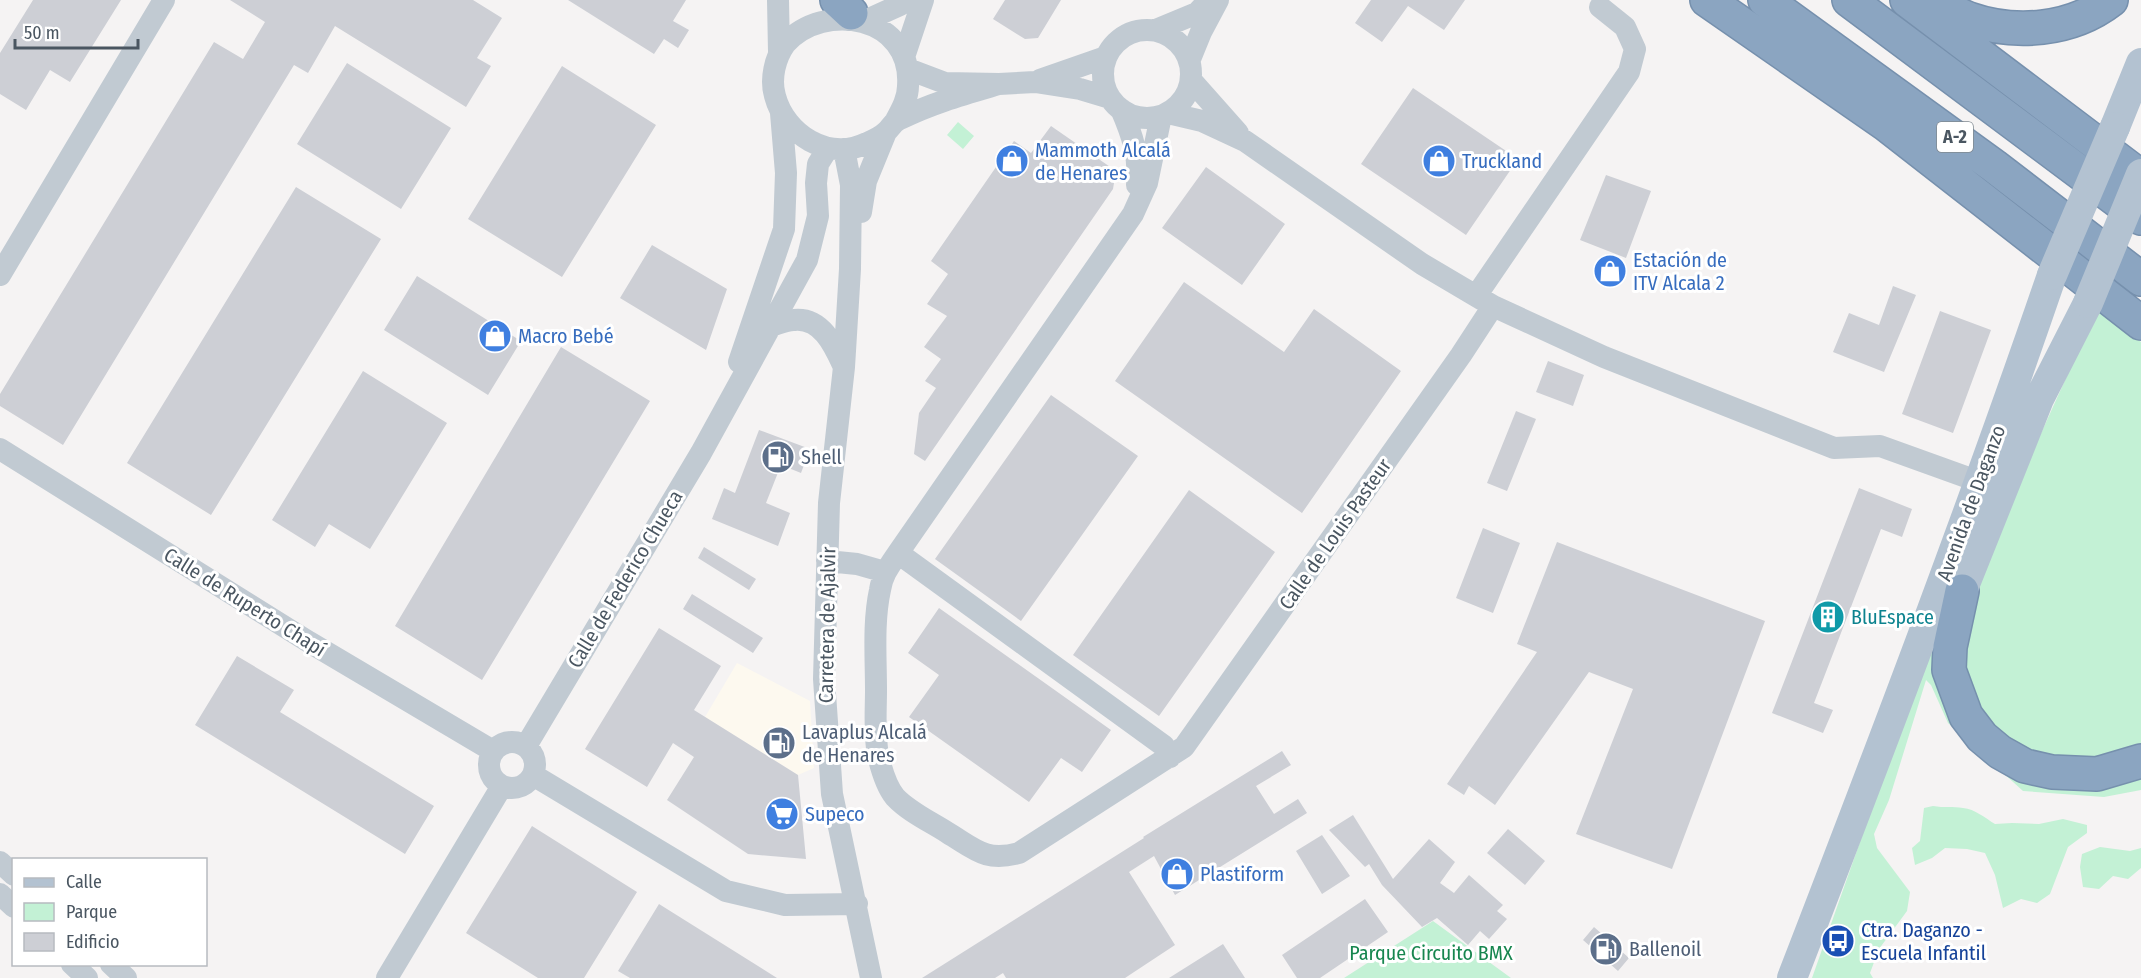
<svg xmlns="http://www.w3.org/2000/svg" width="2141" height="978" font-family="'Fira Sans Condensed',sans-serif">
<style>
.commercial{fill:#fdf9ef}
.green{fill:#c3f1d5}
.building{fill:#cdcfd5}
.lines{fill:none;stroke-linecap:round;stroke-linejoin:round}
.highway-casing{stroke:#7690ad;stroke-width:36}
.minor{stroke:#c1cad2;stroke-width:22}
.major{stroke:#b3c2d1;stroke-width:30}
.highway{stroke:#8ba5c1;stroke-width:33}
.major-bridge{stroke:#b3c2d1;stroke-width:30}
.labels{text-anchor:middle;stroke-width:6;stroke-linejoin:round;paint-order:stroke}
.shield{fill:#fff;stroke:#808990;stroke-width:1.5}
.shield-label{font-size:18px;font-weight:bold;fill:#4a5661}
.shop-label{font-size:20px;fill:#366cbe;stroke:#fff;text-anchor:start}
.service-label{font-size:20px;fill:#4e5e75;stroke:#fff;text-anchor:start}
.street-label{font-size:20px;fill:#4a5661;stroke:#fff}
.culture-label{font-size:20px;fill:#0d838f;stroke:#fff;text-anchor:start}
.transit-label{font-size:20px;fill:#164399;stroke:#fff;text-anchor:start}
.park-label{font-size:20px;fill:#17864f;stroke:#fff}
</style>
<rect width="100%" height="100%" fill="#f5f3f3"/>
<path class="commercial" d="M737 663 810 701 814 768 798 775 705 717Z"/>
<path class="green" d="M958 122 974 136 963 149 947 135Z
M2099 305 2141 342V748L2104 757 2065 761 2040 758 2005 740 1982 719 1961 666 1967 597Z
M1942 626 1984 747 2141 769V790L2104 797 2023 791 1948 723 1931 685 1926 680 1889 800 1874 834 1877 848 1910 892 1907 911 1879 949 1870 973 1873 978H1812L1917 680Z
M1933 806C1944 808 1953 806 1963 808 1975 809 1985 818 1995 824L2012 823 2039 824 2063 819 2087 825V833L2068 847 2050 894 2037 903 2021 899 2003 908 1995 875 1985 853 1967 849 1945 848 1932 858 1915 865 1912 848 1920 841 1924 808Z
M2100 847 2130 851 2141 848V868L2128 879 2113 876 2099 889 2083 887 2080 867 2082 854Z
M1433 921 1511 978H1344Z"/>
<path class="building" d="M33 0H121L70 82 50 70 26 110 0 94V53Z
M230 0H473L502 18 477 58 491 66 466 107 335 26 308 73 294 65 63 445 0 406V394L214 42 243 59 265 22Z
M568 0H686L673 21 689 30 678 48 664 39 654 54Z
M1005 0H1061L1038 38 1025 39 993 19Z
M1371 0H1465L1444 30 1408 6 1382 42 1355 23Z
M347 63 451 128 401 209 297 144Z
M562 66 656 125 562 277 468 219Z
M1413 88 1518 159 1466 235 1361 164Z
M1051 126 1116 171 1113 189 925 461 914 454 919 413 936 388 925 381 941 359 924 347 947 316 927 304 948 274 931 261 1014 141 1031 153Z
M1206 167 1285 224 1242 285 1162 228Z
M1606 175 1651 191 1626 258 1580 240Z
M296 187 381 239 211 515 127 463Z
M652 245 727 289 706 350 620 298Z
M417 276 521 341 488 395 384 330Z
M1184 282 1284 352 1314 309 1401 371 1302 513 1115 381Z
M1893 286 1916 295 1884 372 1833 352 1849 313 1879 325Z
M1940 311 1991 330 1953 433 1902 414Z
M561 347 650 401 482 680 395 626Z
M1548 361 1584 375 1573 406 1536 392Z
M363 371 447 423 370 549 329 524 315 547 272 520Z
M1051 395 1138 456 1021 621 935 559Z
M1516 411 1536 419 1507 491 1487 483Z
M759 430 810 449 801 473 781 465 766 503 790 513 778 546 712 519 724 488 735 493Z
M1859 488 1912 509 1902 537 1881 529 1814 703 1833 710 1823 733 1772 713Z
M1189 490 1275 552 1159 716 1073 655Z
M1483 528 1520 543 1493 613 1456 598Z
M1557 542 1765 621 1672 869 1576 834 1633 689 1589 672 1495 805 1469 786 1464 795 1447 784 1537 652 1517 644Z
M704 547 756 579 749 590 698 558Z
M692 594 763 638 753 653 683 609Z
M939 608 1111 730 1082 772 1061 758 1029 802 909 717 939 675 908 653Z
M659 628 721 666 694 710 798 775 806 859 748 854 667 800 694 757 673 743 647 787 585 749Z
M237 656 294 690 280 712 434 806 405 854 195 725Z
M1282 751 1291 765 1256 786 1274 814 1298 799 1307 813 1175 895 1154 856 1129 872 1175 945 1125 978H1006L1003 973 995 978H922L1144 838 1143 837Z
M1353 815 1393 879 1429 839 1455 862 1440 883 1454 893 1469 875 1503 905 1497 911 1507 919 1489 939 1480 931 1468 945 1437 918 1422 927 1382 885 1369 864 1365 867 1329 830Z
M532 826 637 892 584 978H538L466 933Z
M1508 829 1545 861 1525 885 1487 853Z
M1322 835 1350 876 1322 894 1296 851Z
M1365 899 1388 932 1320 978H1297L1282 955Z
M659 904 777 978H630L618 971Z
M1594 927 1629 958 1618 971 1583 940Z
M1223 944 1245 978H1169Z"/>
<g class="lines">
<g class="highway-casing">
<path id="highway" d="M837 0 851 13
M1707 0 1887 125 2141 323
M1765 0 1994 166 2141 279
M1849 0 2141 218
M1907 0 2141 177
M1931 0C1943 6 1956 14 1969 19 2015 35 2071 31 2111 0
M1962 591 1950 647 1949 670 1966 716 1982 737 2000 752 2025 766 2052 772 2097 774 2141 761"/>
</g>
<path class="minor" d="M778 0 779 52
M869 19 900 5 905 0
M1103 74a44 44 0 1 1 88 0a44 44 0 1 1-88 0Z
M1156 30 1197 13 1209 0
M904 57 923 0
M1190 59 1201 32 1218 0
M908 69 945 83 999 84 1035 82 1080 89 1110 98
M1040 80 1106 57
M1191 80 1238 133
M1121 109C1132 134 1140 158 1137 185
M1168 113 1202 121 1245 141 1422 264 1493 306 1604 357 1834 448 1880 446 1980 482
M1161 116 1147 183 1133 214 898 553C890 565 882 575 880 590 873 622 876 657 876 690 876 711 874 734 878 755 881 768 886 786 895 797 909 812 931 822 948 833 976 850 986 862 1019 853L1184 747 1461 355 1493 306
M896 120C902 109 908 98 908 86 913 16 824 0 785 44 775 58 770 79 775 96 785 134 828 162 867 143 874 140 882 136 887 131 891 127 894 121 900 119 932 103 965 94 999 84
M844 149 851 185 850 269 844 367 829 503 824 679 832 794 871 978
M861 212 866 181 886 132
M0 275 164 0
M1476 296 1629 72 1635 49 1625 27 1600 7
M770 326C778 324 786 320 794 320 821 317 834 345 843 365
M739 362 784 229 786 173 781 113
M0 449 309 642 493 751
M898 553 1164 746 1170 757
M827 561 857 564 885 572
M489 765a23 23 0 1 1 46 0a23 23 0 1 1-46 0Z
M526 746 701 453 807 260 818 216 816 183 818 164 828 148
M533 775 726 891 785 905 857 904
M0 862 14 875
M0 894 14 907
M72 964 87 978
M111 964 126 978
M387 978 502 786"/>
<path class="major" d="M2115 127 2141 63
M1953 614 2039 399 2088 303
M1792 978C1882 745 1971 511 2052 275"/>
<use href="#highway" class="highway"/>
<path class="major-bridge" d="M2052 275 2115 127
M2088 303 2141 174"/>
</g>
<defs>
<g id="shop-disc" transform="scale(1.725)"><circle r="9.5" fill="#3f7fe0" stroke="#fff"/><path d="M-5-2.5h2.3a2.7 3.5 0 0 1 5.4 0H5L5.5 6h-11ZM-1.5-2.5h3a1.5 2.3 0 0 0-3 0Z" fill="#fff"/></g>
<g id="fuel-disc" transform="scale(1.725)"><circle r="9.5" fill="#5c6f8a" stroke="#fff"/><path d="M-5.5-6h7V0h2V4h1.3V-2.5L3-4.5l.8-.8L6-3V5H2.5V1h-1V6h-7ZM-4.2-4.7v3.2H.2V-4.7Z" fill="#fff"/></g>
<g id="building-disc" transform="scale(1.725)"><circle r="9.5" fill="#0f9aa8" stroke="#fff"/><path d="M-4-6H4V6H1V3H-1V6H-4ZM-2.5-4.3h1.7v1.8h-1.7ZM.8-4.3h1.7v1.8H.8ZM-2.5-1h1.7V.8h-1.7ZM.8-1h1.7V.8H.8Z" fill="#fff"/></g>
<g id="supermarket-disc" transform="scale(1.725)"><circle r="9.5" fill="#3f7fe0" stroke="#fff"/><path d="M-6-5.5h2.5l.6 2H6L4.5 2H-2.5L-4.4-4H-6ZM-1.5 3.2a1.3 1.3 0 1 0 .1 0ZM3 3.2a1.3 1.3 0 1 0 .1 0Z" fill="#fff"/></g>
<g id="bus-disc" transform="scale(1.725)"><circle r="9.5" fill="#1a4fb4" stroke="#fff"/><path d="M-5-6H5V4H4V6H2V4H-2V6H-4V4H-5ZM-3.5-4V0h7V-4ZM-3.5 1.2v1.5H-2V1.2ZM2 1.2v1.5H3.5V1.2Z" fill="#fff"/></g>
</defs>
<g fill-rule="evenodd">
<use href="#shop-disc" x="1012" y="161"/>
<use href="#shop-disc" x="1439" y="161"/>
<use href="#shop-disc" x="1610" y="271"/>
<use href="#shop-disc" x="495" y="336"/>
<use href="#fuel-disc" x="778" y="457"/>
<use href="#building-disc" x="1828" y="617"/>
<use href="#fuel-disc" x="779" y="743"/>
<use href="#supermarket-disc" x="782" y="814"/>
<use href="#shop-disc" x="1177" y="874"/>
<use href="#bus-disc" x="1838" y="941"/>
<use href="#fuel-disc" x="1606" y="949"/>
</g>
<g class="labels">
<rect class="shield" x="1937" y="122" width="36" height="30" rx="4.5"/>
<g class="shield-label">
<text x="1955" y="143">A-2</text>
</g>
<g class="shop-label">
<text x="1035" y="157">Mammoth Alcalá<tspan x="1035" dy="23">de Henares</tspan></text>
<text x="1462" y="168">Truckland</text>
<text x="1633" y="267">Estación de<tspan x="1633" dy="23">ITV Alcala 2</tspan></text>
<text x="518" y="343">Macro Bebé</text>
<text x="805" y="821">Supeco</text>
<text x="1200" y="881">Plastiform</text>
</g>
<g class="service-label">
<text x="801" y="464">Shell</text>
<text x="802" y="739">Lavaplus Alcalá<tspan x="802" dy="23">de Henares</tspan></text>
<text x="1629" y="956">Ballenoil</text>
</g>
<g class="street-label">
<text transform="translate(1971 503) rotate(-70)" y="7">Avenida de Daganzo</text>
<text transform="translate(1335 534) rotate(-55)" y="7">Calle de Louis Pasteur</text>
<text transform="translate(625 579) rotate(-59)" y="7">Calle de Federico Chueca</text>
<text transform="translate(245 602) rotate(32)" y="7">Calle de Ruperto Chapí</text>
<text transform="translate(827 625) rotate(-89)" y="7">Carretera de Ajalvir</text>
</g>
<g class="culture-label">
<text x="1851" y="624">BluEspace</text>
</g>
<g class="transit-label">
<text x="1861" y="937">Ctra. Daganzo -<tspan x="1861" dy="23">Escuela Infantil</tspan></text>
</g>
<g class="park-label">
<text x="1431" y="960">Parque Circuito BMX</text>
</g>
</g>
<rect x="12" y="858" width="195" height="108" fill="#ffffff" stroke="#b7bbc0" stroke-width="1.5"/>
<rect x="24" y="878" width="30" height="9" fill="#b3c2d1" stroke="#b7bbc0" stroke-width="1.5"/>
<text x="66" y="888" font-size="18" fill="#4a5661">Calle</text>
<rect x="24" y="903" width="30" height="18" fill="#c3f1d5" stroke="#b7bbc0" stroke-width="1.5"/>
<text x="66" y="918" font-size="18" fill="#4a5661">Parque</text>
<rect x="24" y="933" width="30" height="18" fill="#cdcfd5" stroke="#b7bbc0" stroke-width="1.5"/>
<text x="66" y="948" font-size="18" fill="#4a5661">Edificio</text>
<path d="M15 39v9h123v-9" fill="none" stroke="#4a5661" stroke-width="3"/>
<text x="24" y="39" font-size="18" fill="#4a5661" stroke="#ffffff" stroke-width="4.5" paint-order="stroke">50 m</text>
</svg>
